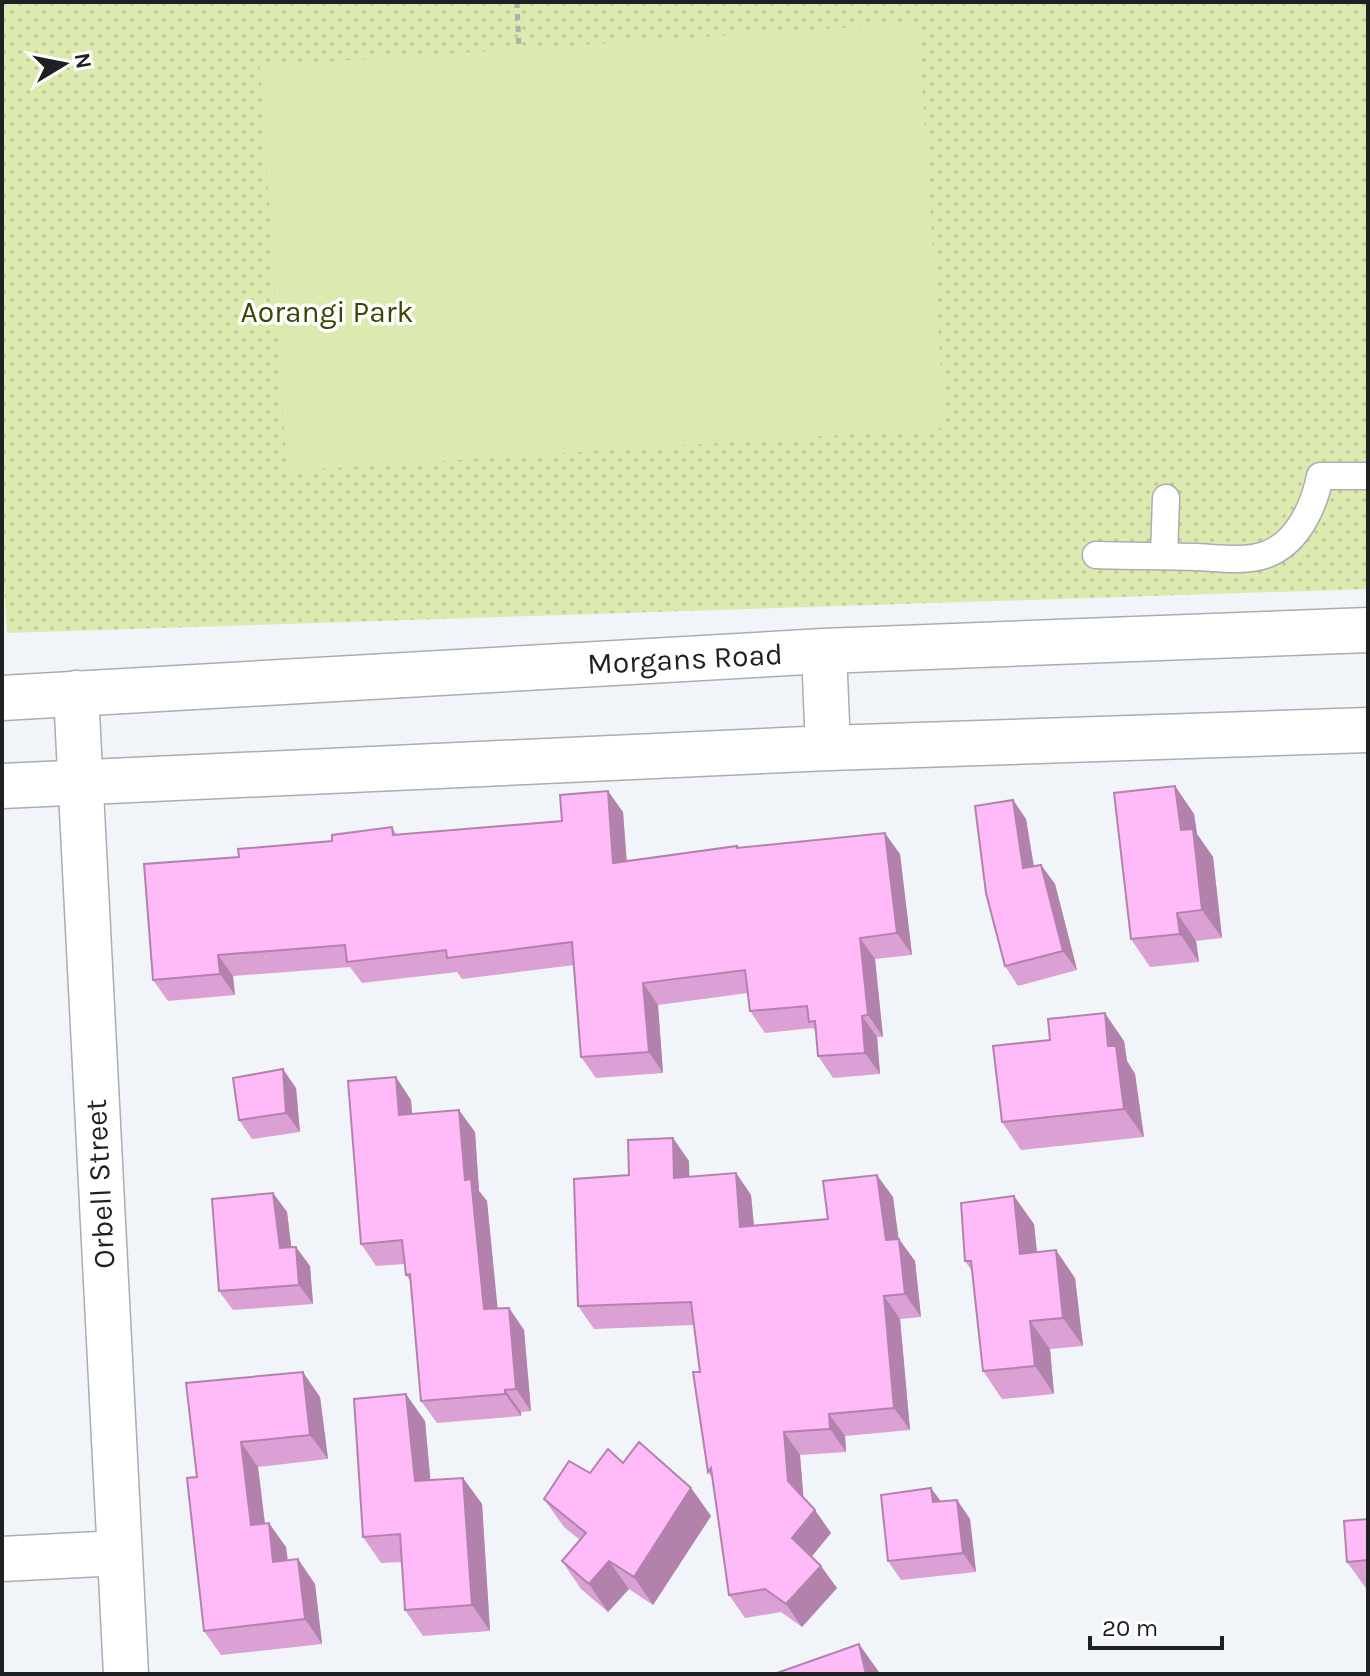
<svg xmlns="http://www.w3.org/2000/svg" width="1370" height="1676" font-family="Karla,sans-serif">
<style>
.park{fill:url(#park-dots)}
.pitch{fill:#dceaaf}
.lines{fill:none;stroke-linecap:round;stroke-linejoin:round}
.service-casing{stroke:#aaadb1;stroke-width:29}
.minor-casing{stroke:#aaadb1;stroke-width:47}
.tertiary-casing{stroke:#aaadb1;stroke-width:47}
.path{stroke:#adafb3;stroke-width:5;stroke-dasharray:6 6;stroke-linecap:butt}
.service{stroke:#fff;stroke-width:26}
.minor{stroke:#fff;stroke-width:44}
.tertiary{stroke:#fff;stroke-width:44}
.wall{fill:#dba0d4}
.shaded-wall{fill:#b282ad}
.building{fill:#ffbaf7;stroke:#b282ad;stroke-width:2}
.labels{text-anchor:middle;stroke-width:7;stroke-linejoin:round;paint-order:stroke}
.park-label{font-size:30px;fill:#3b4605;stroke:#fff}
.street-label{font-size:30px;fill:#1f2022;stroke:#fff}
</style>
<defs>
<pattern id="park-dots" width="8" height="8" patternUnits="userSpaceOnUse" patternTransform="scale(2)"><rect width="8" height="8" fill="#dceaaf"/><path d="M2 2h.1M6 6h.1" fill="none" stroke="#bcc896" stroke-width="1.8" stroke-linecap="round"/></pattern>
</defs>
<rect width="100%" height="100%" fill="#f1f4f9"/>
<path class="park" d="M2 2H1368V589L7 633 2 550Z"/>
<path class="pitch" d="M918 23 945 428 287 471 260 66Z"/>
<g class="lines">
<g class="service-casing">
<path id="service" d="M1096 555C1130 556 1163 556 1197 557 1218 558 1244 562 1265 555 1297 544 1314 507 1320 476H1368
M1164 556 1166 498"/>
</g>
<g class="minor-casing">
<path id="minor" d="M76 693 126 1674
M2 1559 119 1553"/>
</g>
<g class="tertiary-casing">
<path id="tertiary" d="M824 651 828 748
M2 698 824 651 1368 630
M2 786 828 748 1368 730"/>
</g>
<path class="path" d="M517 2 519 49"/>
<use href="#service" class="service"/>
<use href="#minor" class="minor"/>
<use href="#tertiary" class="tertiary"/>
</g>
<path class="wall" d="M1175 786 1194 814 1197 834 1213 857 1222 938 1196 941 1199 962 1150 967 1131 939Z
M1013 800 1026 819 1034 866 1041 865 1055 884 1077 970 1018 986 1005 966Z
M623 812 627 861 737 846 738 848 900 854 912 955 875 959 883 1037H877L880 1074 833 1078 818 1056 816 1032 813 1028 765 1033 750 1011 748 993 658 1005 663 1073 596 1078 581 1057 574 965 462 979 457 972 362 983 350 967 233 976 235 995 168 1001 153 980 239 857 332 841 392 827 397 835 562 821Z
M1124 1041 1127 1061 1135 1074 1144 1137 1021 1150 1002 1122Z
M296 1088 300 1132 252 1139 239 1120Z
M411 1100 412 1114 475 1132 479 1191 487 1201 497 1308H509L524 1330 531 1411 521 1412V1416L437 1423 421 1401 411 1282 406 1275 405 1264 376 1266 361 1244Z
M689 1161V1177L736 1173 751 1195 754 1225 828 1219 893 1197 898 1239 915 1261 921 1317 900 1319 910 1430 845 1436 846 1452 800 1455 803 1497 831 1533 811 1557 837 1588 802 1627 781 1612 745 1618 729 1595 712 1478 708 1472 700 1372 694 1325 594 1329 578 1306 629 1175Z
M273 1193 287 1212 291 1247 310 1266 313 1304 233 1310 219 1291Z
M1034 1224 1037 1252 1075 1278 1083 1346 1050 1349 1054 1394 1002 1399 983 1371 972 1271 965 1261Z
M186 1383 320 1397 328 1459 258 1467 265 1523 286 1547 288 1560 315 1584 322 1644 221 1655 204 1631 197 1477Z
M425 1421 430 1480 463 1478 482 1504 490 1631 423 1636 405 1610 402 1562 381 1563 363 1537Z
M623 1463 691 1488 711 1516 653 1605 629 1589 608 1612 581 1589 562 1561 580 1540 564 1527 544 1499 590 1473Z
M957 1500 970 1519 976 1572 901 1580 888 1561Z
M1368 1519V1591L1347 1562Z"/>
<path class="shaded-wall" d="M1175 786 1194 814 1197 834 1213 857 1222 938 1202 910 1181 830Z
M608 791 623 812 628 884 613 863Z
M1013 800 1026 819 1037 887 1023 868Z
M885 833 900 854 912 955 897 933Z
M1041 865 1055 884 1077 970 1063 951Z
M1177 913 1196 941 1199 962 1180 934Z
M860 938 875 959 883 1037 868 1015Z
M218 955 233 976 235 995 220 974Z
M643 983 658 1005 663 1073 649 1052Z
M1105 1013 1124 1041 1127 1061 1135 1074 1144 1137 1124 1109 1108 1046Z
M862 1016 877 1037 880 1074 865 1053Z
M283 1069 296 1088 300 1132 286 1113Z
M396 1077 411 1100 414 1138 399 1115Z
M459 1110 475 1132 479 1191 487 1201 500 1332 484 1309 465 1180Z
M673 1138 689 1161 690 1201 674 1178Z
M736 1173 751 1195 756 1249 740 1227Z
M877 1175 893 1197 902 1263 886 1240Z
M273 1193 287 1212 294 1268 280 1248Z
M1014 1196 1034 1224 1040 1282 1020 1254Z
M899 1239 915 1261 921 1317 905 1294Z
M296 1247 310 1266 313 1304 299 1285Z
M1056 1250 1075 1278 1083 1346 1063 1318Z
M884 1296 900 1319 910 1430 894 1408Z
M509 1308 524 1330 531 1411 516 1389Z
M1030 1321 1050 1349 1054 1394 1035 1366Z
M303 1372 320 1397 328 1459 310 1435Z
M505 1390 521 1412V1416L505 1394Z
M406 1394 425 1421 433 1507 415 1481Z
M829 1414 845 1436 846 1452 830 1429Z
M784 1432 800 1455 804 1503 788 1481Z
M241 1442 258 1467 268 1550 251 1525Z
M463 1478 482 1504 490 1631 472 1605Z
M691 1488 711 1516 653 1605 634 1577Z
M931 1488 945 1507 933 1502Z
M957 1500 970 1519 976 1572 963 1553Z
M815 1510 831 1533 808 1561 792 1538Z
M269 1523 286 1547 290 1586 273 1562Z
M298 1559 315 1584 322 1644 305 1619Z
M609 1561 629 1589 608 1612 589 1584Z
M821 1566 837 1588 802 1627 786 1604Z
M859 1644 879 1672V1674H866Z"/>
<path class="building" d="M1175 786 1181 830 1193 829 1202 910 1177 913 1180 934 1131 939 1114 793Z
M608 791 613 863 737 846V848L885 833 897 933 860 938 868 1015 862 1016 865 1053 818 1056 815 1021 809 1022 807 1006 750 1011 745 970 643 983 649 1052 581 1057 572 942 447 958 446 950 347 962 345 945 218 955 220 974 153 980 144 864 239 857 238 849 332 841V835L392 827 393 835 562 821 560 795Z
M1013 800 1023 868 1041 865 1063 951 1005 966 986 893 975 806Z
M1105 1013 1108 1046H1116L1124 1109 1002 1122 993 1046 1050 1040 1048 1019Z
M283 1069 286 1113 239 1120 233 1078Z
M396 1077 399 1115 459 1110 465 1180 471 1179 484 1309 509 1308 516 1389 505 1390V1394L421 1401 410 1274 406 1275 402 1240 361 1244 348 1081Z
M673 1138 674 1178 736 1173 740 1227 828 1219 823 1181 877 1175 886 1240 899 1239 905 1294 884 1296 894 1408 829 1414 830 1429 784 1432 788 1481 815 1510 792 1538 821 1566 786 1604 765 1589 729 1595 711 1468 708 1472 693 1372H700L691 1302 578 1306 574 1179 629 1175 628 1140Z
M273 1193 280 1248 296 1247 299 1285 219 1291 212 1199Z
M1014 1196 1020 1254 1056 1250 1063 1318 1030 1321 1035 1366 983 1371 971 1261H965L961 1203Z
M303 1372 310 1435 241 1442 251 1525 269 1523 273 1562 298 1559 305 1619 204 1631 187 1478 197 1477 186 1383Z
M406 1394 415 1481 463 1478 472 1605 405 1610 400 1534 363 1537 354 1399Z
M639 1442 691 1488 634 1577 609 1561 589 1584 562 1561 586 1533 544 1499 569 1461 590 1473 608 1449 623 1463Z
M931 1488 933 1502 957 1500 963 1553 888 1561 881 1495Z
M1368 1519V1560L1347 1562 1344 1521Z
M859 1644 866 1674H774Z"/>
<g class="labels">
<g class="park-label">
<text x="327" y="322">Aorangi Park</text>
</g>
<g class="street-label">
<text transform="translate(685 659) rotate(-3)" y="10">Morgans Road</text>
<text transform="translate(100 1184) rotate(-93)" y="10">Orbell Street</text>
</g>
</g>
<rect width="1370" height="1676" fill="none" stroke="#1f2022" stroke-width="8"/>
<g transform="translate(64 64) rotate(80)" stroke="#ffffff" stroke-width="6" paint-order="stroke">
<path d="M0-6L14 30L0 20L-14 30Z" fill="#1f2022"/>
<text y="-12" font-size="22" font-weight="bold" text-anchor="middle" fill="#1f2022">N</text>
</g>
<path d="M1090 1636v12h132v-12" fill="none" stroke="#1f2022" stroke-width="4"/>
<text x="1102" y="1636" font-size="24" fill="#1f2022" stroke="#ffffff" stroke-width="6" paint-order="stroke">20 m</text>
</svg>
